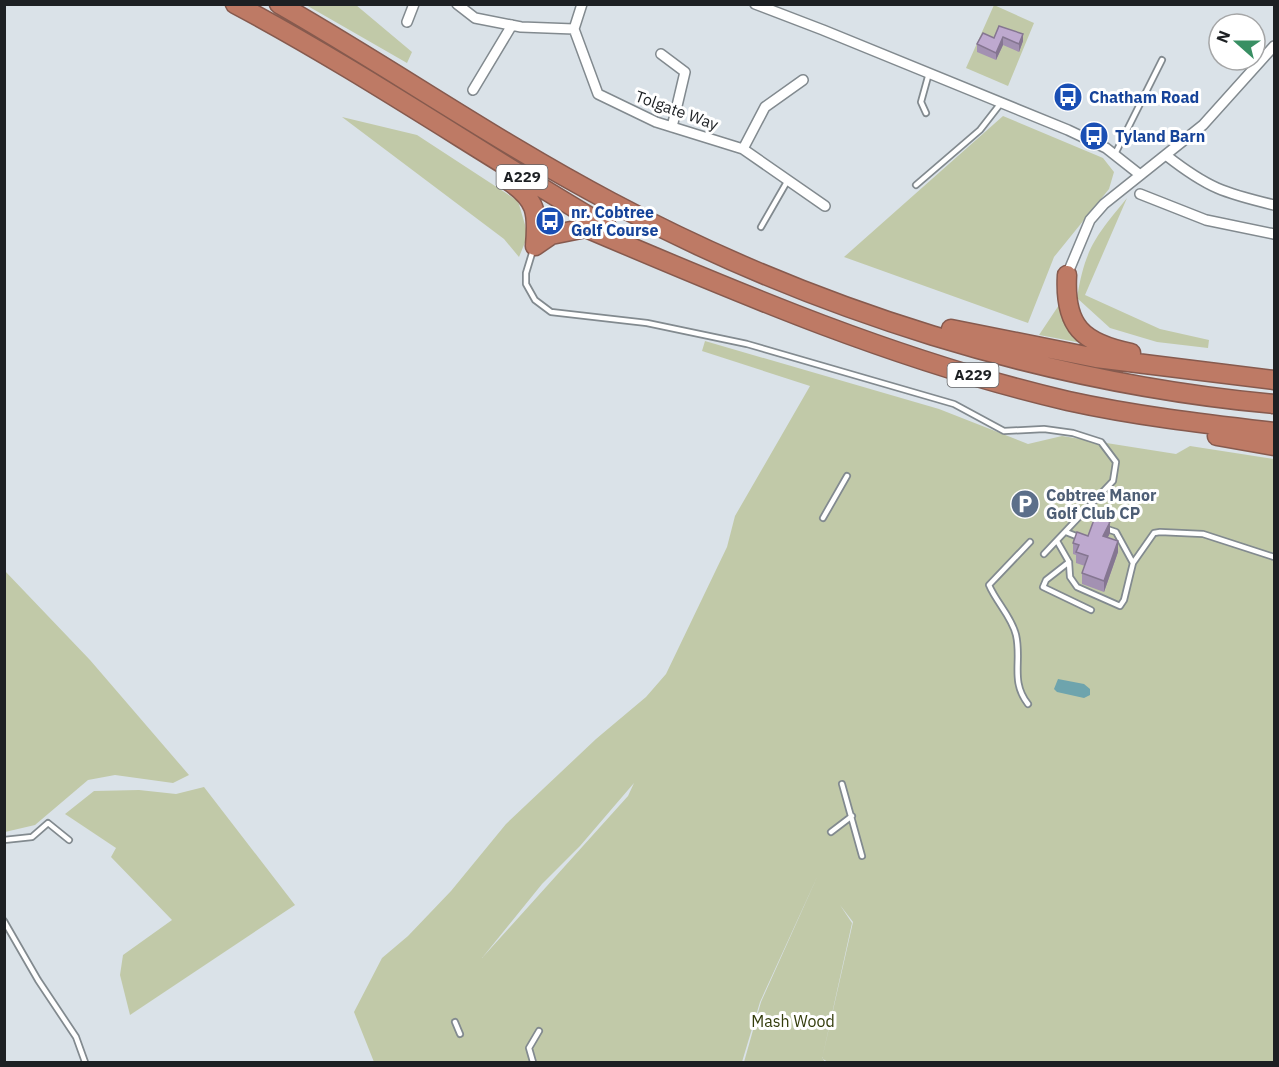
<svg xmlns="http://www.w3.org/2000/svg" width="1279" height="1067" font-family="'IBM Plex Sans',sans-serif">
<style>
.green{fill:#c1c9a8;fill-rule:evenodd}
.water{fill:#6ea4ad}
.lines{fill:none;stroke-linecap:round;stroke-linejoin:round}
.lane-casing{stroke:#828a8f;stroke-width:8}
.street-casing{stroke:#828a8f;stroke-width:12}
.highway-casing{stroke:#865a4e;stroke-width:21}
.lane{stroke:#fff;stroke-width:4.5}
.street{stroke:#fff;stroke-width:9}
.highway{stroke:#be7a65;stroke-width:18}
.wall{fill:#a391b2}
.shaded-wall{fill:#857691}
.building{fill:#bea9cf;stroke:#857691;stroke-width:1.5}
.labels{text-anchor:middle;stroke-width:6;stroke-linejoin:round;paint-order:stroke}
.shield{fill:#fff;stroke:#616365;stroke-width:1.5}
.shield-label{font-size:15px;font-weight:bold;fill:#1d2023}
.transit-label{font-size:16px;font-weight:bold;fill:#164399;stroke:#fff;text-anchor:start}
.street-label{font-size:16px;fill:#1d2023;stroke:#fff}
.service-label{font-size:16px;font-weight:bold;fill:#4e5e75;stroke:#fff;text-anchor:start}
.park-label{font-size:16px;fill:#343d0c;stroke:#fff}
</style>
<rect width="100%" height="100%" fill="#dae2e8"/>
<path class="green" d="M306 5H356L412 52 407 63Z
M994 5 1034 23 1008 86 966 68Z
M1003 116 1103 158 1114 172 1109 189 1054 257 1028 323 844 257Z
M342 117 417 135 518 201 528 235 519 257 504 239Z
M1127 198 1085 295 1160 329 1209 340 1208 348 1157 342 1110 328 1077 298C1085 248 1096 236 1127 198Z
M1061 302 1093 345 1039 335Z
M705 341 939 409 1028 444 1062 436 1176 454 1190 446 1274 459V1062H828L823 1059 825 1062H744L761 1002 818 875 760 1002 742 1062H374L354 1012 382 958 408 936 451 891 506 824 596 739 646 697 666 674 727 547 735 516 810 386 702 351ZM634 783 628 796 482 958 542 884 580 846ZM840 905 853 922 822 1059 852 923Z
M4 570 90 660 189 775 173 783 115 775 88 780 35 825 5 832Z
M204 787 295 905 130 1015 120 975 123 955 172 920 111 857 116 848 65 814 94 791 139 790 176 794Z"/>
<path class="water" d="M1058 679 1084 684 1090 689V695L1084 698 1057 692 1054 689Z"/>
<g class="lines">
<g class="lane-casing">
<path id="lane" d="M926 113 921 102 929 73
M1115 154 1162 60
M916 185 980 130 1001 103
M761 227 788 180
M533 250 526 273V284L535 300 551 312 647 323 747 344 954 404 1004 431 1044 429 1073 433 1101 442 1116 462 1113 481 1044 554
M823 518 847 476
M1066 532 1081 538
M1057 541 1069 562 1070 577 1077 587 1120 606 1124 600 1133 563 1116 532 1104 528
M1069 562 1046 580 1043 587 1091 610
M1133 563 1154 533 1160 532 1203 534 1274 557
M1028 704C1010 681 1022 661 1016 635 1012 617 996 602 989 585L1030 542
M842 784 862 856
M831 832 852 816
M4 840 32 837 48 823 69 840
M4 921 38 980 76 1037 85 1062
M455 1022 460 1034
M533 1062 529 1048 539 1031"/>
</g>
<g class="street-casing">
<path id="street" d="M457 4 475 18 521 27 574 29
M582 4 574 29 598 94 656 122 743 149 825 206
M755 4 823 30 1068 130 1106 148 1139 174
M407 22 414 4
M661 54 685 72 672 127
M473 90 512 25
M743 149 765 107 803 80
M1167 156C1208 188 1224 193 1274 205
M1140 194 1206 220 1274 234
M1067 275 1090 220 1104 204 1203 125 1274 46"/>
</g>
<g class="highway-casing">
<path id="highway" d="M235 4C363 72 482 154 607 227
M279 4C391 68 497 142 611 202 814 310 1045 383 1274 404
M507 180C537 199 538 213 535 246
M535 246 551 235 586 228C743 295 900 362 1068 401 1136 416 1206 424 1274 432
M1067 275C1064 326 1082 343 1131 353
M951 329 1096 358 1274 380
M1217 436 1274 446"/>
</g>
<use href="#lane" class="lane"/>
<use href="#street" class="street"/>
<use href="#highway" class="highway"/>
</g>
<path class="wall" d="M999 26 1023 41 1019 52 1003 45 996 60 977 52V44L994 38Z
M1110 533 1107 538 1118 552 1104 592 1082 584V573L1085 566 1076 563V555L1073 554V543L1088 536Z"/>
<path class="shaded-wall" d="M1023 34V41L1019 52V44Z
M1003 37V45L996 60V53Z
M1110 522V533L1103 547V536Z
M1118 541V552L1104 592V581Z"/>
<path class="building" d="M999 26 1023 34 1019 44 1003 37 996 53 977 44 983 33 994 38Z
M1095 517 1110 522 1103 536 1118 541 1104 581 1082 573 1088 556 1076 552 1079 545 1073 543 1077 532 1088 536Z"/>
<defs>
<g id="bus-disc" transform="scale(1.5)"><circle r="9.5" fill="#1a4fb4" stroke="#fff"/><path d="M-5-6H5V4H4V6H2V4H-2V6H-4V4H-5ZM-3.5-4V0h7V-4ZM-3.5 1.2v1.5H-2V1.2ZM2 1.2v1.5H3.5V1.2Z" fill="#fff"/></g>
<g id="parking-disc" transform="scale(1.5)"><circle r="9.5" fill="#5c6f8a" stroke="#fff"/><path d="M-3.5-5.5H1a3.5 3.5 0 0 1 0 7H-1V5.5H-3.5ZM-1-3.4V-.6H.8a1.4 1.4 0 0 0 0-2.8Z" fill="#fff"/></g>
</defs>
<g fill-rule="evenodd">
<use href="#bus-disc" x="1068" y="97"/>
<use href="#bus-disc" x="1094" y="136"/>
<use href="#bus-disc" x="550" y="221"/>
<use href="#parking-disc" x="1025" y="504"/>
</g>
<g class="labels">
<g class="shield">
<rect x="496.5" y="165" width="51" height="24" rx="4.5"/>
<rect x="947.5" y="363" width="51" height="24" rx="4.5"/>
</g>
<g class="shield-label">
<text x="522" y="182">A229</text>
<text x="973" y="380">A229</text>
</g>
<g class="transit-label">
<text x="1089" y="103">Chatham Road</text>
<text x="1115" y="142">Tyland Barn</text>
<text x="571" y="218">nr. Cobtree<tspan x="571" dy="18">Golf Course</tspan></text>
</g>
<g class="street-label">
<text transform="translate(677 110) rotate(20)" y="6">Tolgate Way</text>
</g>
<g class="service-label">
<text x="1046" y="501">Cobtree Manor<tspan x="1046" dy="18">Golf Club CP</tspan></text>
</g>
<g class="park-label">
<text x="793" y="1027">Mash Wood</text>
</g>
</g>
<rect width="1279" height="1067" fill="none" stroke="#1d2023" stroke-width="12"/>
<g transform="translate(1237 42) rotate(291)"><circle r="28" fill="#ffffff" stroke="#a5a6a7" stroke-width="1.5"/>
<path d="M0-4.5L10 22L0 15L-10 22Z" fill="#388f63"/>
<text y="-9" font-size="16" font-weight="bold" text-anchor="middle" fill="#1d2023">N</text>
</g>
</svg>
